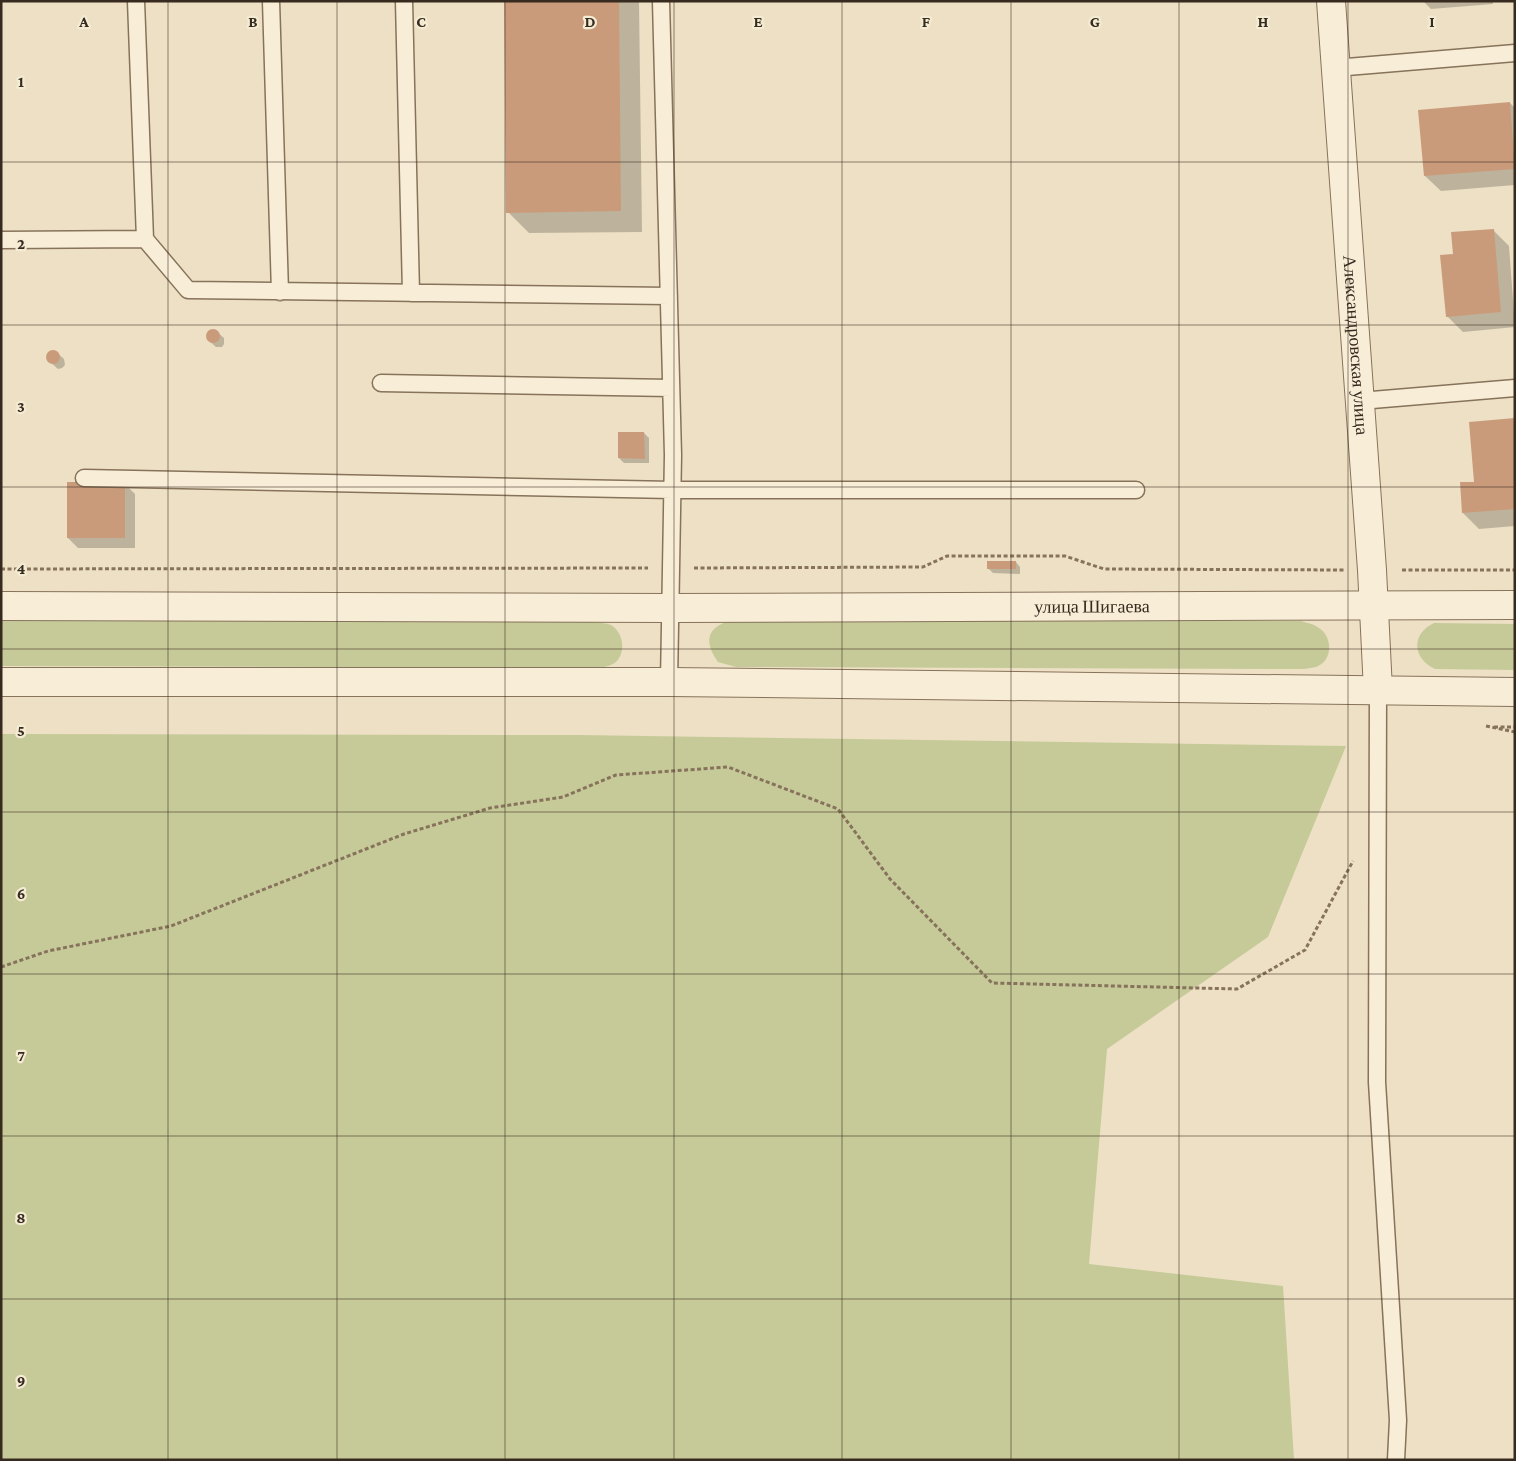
<svg xmlns="http://www.w3.org/2000/svg" width="1516" height="1461" font-family="'Crimson Pro',serif">
<style>
.green{fill:#c5ca98}
.shadow{fill:#0003}
.building{fill:#ca9b7b}
.lines{fill:none;stroke-linecap:round;stroke-linejoin:round}
.service-casing{stroke:#87725b;stroke-width:19}
.minor-casing{stroke:#87725b;stroke-width:30}
.path{stroke:#87725b;stroke-width:3;stroke-dasharray:4 2.5;stroke-linecap:butt}
.service{stroke:#f8eed7;stroke-width:16}
.minor{stroke:#f8eed7;stroke-width:28}
.grid{fill:none;stroke:#372a1f;stroke-width:1;stroke-opacity:0.55}
.labels{text-anchor:middle;stroke-width:4.5;stroke-linejoin:round;paint-order:stroke}
.street-label{font-size:18px;fill:#372a1f;stroke:#f4ebd3}
.grid-label{font-size:16px;text-anchor:middle;font-weight:bold;fill:#372a1f;stroke:#f4ebd3;stroke-width:4.5;stroke-linejoin:round;paint-order:stroke}
</style>
<rect width="100%" height="100%" fill="#ede0c4"/>
<path class="green" d="M741 619 1301 621C1307 623 1314 624 1319 628 1333 637 1333 661 1316 667 1313 668 1308 668 1304 669L736 667 718 662C699 636 713 622 741 619Z
M1 620 594 622C600 623 606 623 611 625 623 632 626 651 617 661 612 666 604 667 598 668L1 666Z
M1434 623 1515 624V670L1435 669C1412 658 1411 634 1434 623Z
M1 734 578 735 1346 746 1268 937 1107 1049 1089 1264 1283 1286 1294 1460H1Z"/>
<path class="shadow" d="M505 1H639L642 232 529 233 508 212Z
M1423 1H1493V4L1431 9Z
M1510 103 1515 108V185L1441 191 1425 176Z
M1493 230 1509 246 1515 327 1463 332 1447 316 1455 255Z
M215 330 224 338V344L222 347H216L207 339 209 331Z
M55 351 64 359 65 365 62 368 58 369 48 360 47 356 49 353Z
M1515 419V526L1479 529 1463 513 1475 483Z
M644 433 649 438V463H624L619 458Z
M125 484 135 494V548H78L68 538Z
M1016 562 1020 567V574L993 573 988 568Z"/>
<path class="building" d="M504 1H619L621 211 506 213Z
M1510 102 1515 169 1424 176 1418 110Z
M1494 229 1501 312 1446 317 1440 255 1453 254 1451 232Z
M206 336a7 7 0 1 1 14 0a7 7 0 1 1-14 0Z
M46 357a7 7 0 1 1 14 0a7 7 0 1 1-14 0Z
M1515 418V509L1462 513 1460 482H1474L1469 422Z
M618 432H644L645 459 618 458Z
M67 482H125V538H67Z
M987 561H1016V569H987Z"/>
<g class="lines">
<g class="service-casing">
<path id="service" d="M136 1 145 239
M271 1 280 292
M404 1 411 293
M661 1 673 455 669 682
M1335 68 1515 53
M1 240 145 239 188 290 669 296
M381 383 671 388
M1360 401 1515 388
M84 478 672 490H1136
M1378 690 1377 1082 1398 1420 1396 1460"/>
</g>
<g class="minor-casing">
<g id="minor">
<path id="s1" d="M1331 1 1372 570 1378 690"/>
<path id="s2" d="M1 606 670 608 1515 605"/>
<path d="M1 682H669L1515 692"/>
</g>
</g>
<path class="path" d="M694 568 923 567 947 556H1065L1104 569 1344 570
M1 569 648 568
M1402 570H1515
M1486 726 1515 732
M1494 727H1515
M1 967 48 951 171 926 404 834 490 808 563 797 616 775 728 767 838 809 890 879 992 983 1237 989 1305 950 1353 861"/>
<use href="#service" class="service"/>
<use href="#minor" class="minor"/>
</g>
<path class="grid" d="M168 1V1460M337 1V1460M505 1V1460M674 1V1460M842 1V1460M1011 1V1460M1179 1V1460M1348 1V1460M1 162H1515M1 325H1515M1 487H1515M1 649H1515M1 812H1515M1 974H1515M1 1136H1515M1 1299H1515"/>
<g class="labels">
<g class="street-label">
<text dy="6" stroke="none"><textPath href="#s1" startOffset="345">Александровская улица</textPath></text>
<text dy="6" stroke="none"><textPath href="#s2" startOffset="1091">улица Шигаева</textPath></text>
</g>
</g>
<g class="grid-label">
<text x="84" y="27">A</text>
<text x="253" y="27">B</text>
<text x="421" y="27">C</text>
<text x="590" y="27">D</text>
<text x="758" y="27">E</text>
<text x="926" y="27">F</text>
<text x="1095" y="27">G</text>
<text x="1263" y="27">H</text>
<text x="1432" y="27">I</text>
<text x="21" y="87">1</text>
<text x="21" y="249">2</text>
<text x="21" y="412">3</text>
<text x="21" y="574">4</text>
<text x="21" y="736">5</text>
<text x="21" y="899">6</text>
<text x="21" y="1061">7</text>
<text x="21" y="1223">8</text>
<text x="21" y="1386">9</text>
</g>
<rect width="1516" height="1461" fill="none" stroke="#372a1f" stroke-width="5"/>
</svg>
